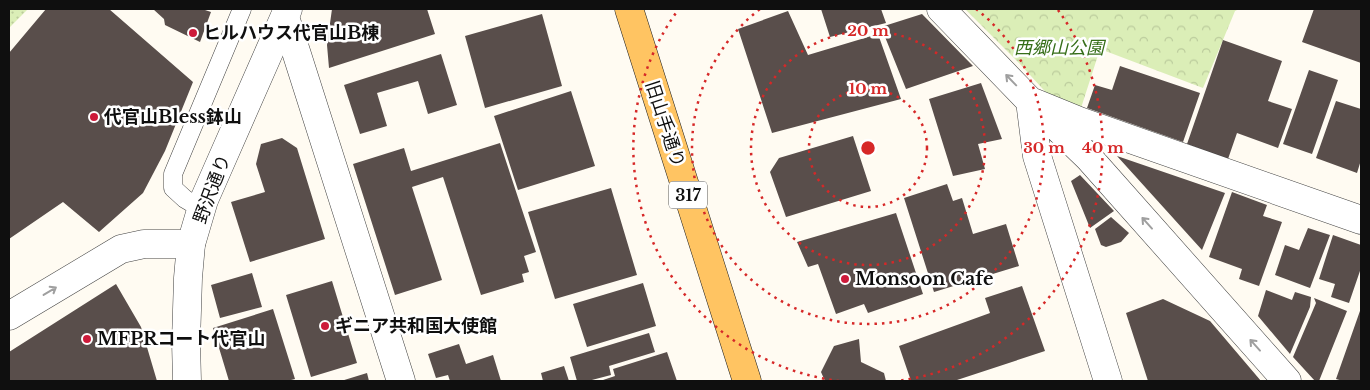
<svg xmlns="http://www.w3.org/2000/svg" width="1370" height="390" font-family="'Libre Baskerville','Noto Sans JP',serif">
<style>
.park{fill:url(#park-crowns)}
.garden{fill:url(#garden-dots)}
.building{fill:#594e4b}
.lines{fill:none;stroke-linecap:round;stroke-linejoin:round}
.service-casing{stroke:#424242;stroke-width:19}
.minor-casing{stroke:#424242;stroke-width:29}
.tertiary-casing{stroke:#424242;stroke-width:29}
.primary-casing{stroke:#202020;stroke-width:29}
.service{stroke:#fff;stroke-width:18}
.minor{stroke:#fff;stroke-width:28}
.tertiary{stroke:#fff;stroke-width:28}
.primary{stroke:#ffc462;stroke-width:28}
.oneway{stroke:#9f9f9f}
.ring{fill:none;stroke:#d62828;stroke-width:2.5;stroke-dasharray:2.5 5}
.poi-dot{fill:#cd1a3a;stroke:#fff;stroke-width:2}
.labels{text-anchor:middle;stroke-width:5;stroke-linejoin:round;paint-order:stroke}
.shield{fill:#fff;stroke:#575757;stroke-width:1}
.shield-label{font-size:16px;font-weight:bold;fill:#0f0f0f}
.poi-label{font-size:18px;font-weight:bold;fill:#0f0f0f;stroke:#fff;text-anchor:start}
.park-label{font-size:18px;font-style:italic;fill:#366e19;stroke:#fff}
.street-label{font-size:18px;fill:#0f0f0f;stroke:#fff}
.centre{fill:#d62828;stroke:#fff;stroke-width:2.5}
.ring-label{font-size:15px;text-anchor:middle;font-weight:bold;fill:#d62828;stroke:#fff;stroke-width:5;stroke-linejoin:round;paint-order:stroke}
</style>
<defs>
<pattern id="park-crowns" width="20" height="18" patternUnits="userSpaceOnUse" patternTransform="scale(1.25)"><rect width="20" height="18" fill="#dbeeb7"/><path d="M2 6a3 3 0 1 1 6 0M12 15a3 3 0 1 1 6 0" fill="none" stroke="#bbcb9c"/></pattern>
<pattern id="garden-dots" width="8" height="8" patternUnits="userSpaceOnUse" patternTransform="scale(1.25)"><rect width="8" height="8" fill="#dbeeb7"/><path d="M2 2h.1M6 6h.1" fill="none" stroke="#bbcb9c" stroke-width="1.8" stroke-linecap="round"/></pattern>
</defs>
<rect width="100%" height="100%" fill="#fffbf2"/>
<path class="park" d="M965 9H1239L1235 11 1203 88 1100 49 1081 108 1052 99 1019 63Z"/>
<path class="garden" d="M9 9H28L9 28Z"/>
<path class="building" d="M46 9H109L193 82 165 151 143 193 99 232 63 202 9 239V53Z
M153 9H202L211 12 200 42 165 25 164 19Z
M332 9H427L435 34 329 68 327 45Z
M821 9H881L886 23 830 37Z
M1314 9H1361V63L1302 42Z
M788 11 808 55 878 34 901 99 772 133 738 29Z
M542 14 562 86 485 108 465 36Z
M922 14 973 66 906 89 881 27Z
M1223 40 1282 61 1268 101 1292 109 1278 148 1237 133 1228 159 1187 144Z
M441 54 457 105 428 114 418 81 377 93 387 126 360 134 344 85Z
M1120 66 1200 93 1183 142 1087 108 1095 85 1112 90Z
M1309 70 1338 80 1312 154 1283 144Z
M981 83 1002 139 978 144 985 169 953 176 929 99Z
M571 91 595 166 518 190 494 116Z
M1336 101 1361 109V160L1357 173 1316 158Z
M853 136 871 191 786 217 770 172 779 158Z
M282 138 297 148 325 239 250 262 231 202 265 192 256 164 261 144Z
M500 143 536 252 524 256 529 272 522 274 524 282 481 295 443 177 412 187 442 280 395 295 353 164 404 148 411 171Z
M1117 156 1225 193 1202 250Z
M1080 175 1114 211 1090 228 1071 181Z
M947 184 953 201 962 198 973 234 1006 224 1019 266 934 292 904 198Z
M611 188 637 275 555 299 528 212Z
M1232 192 1267 205 1263 216 1282 222 1259 286 1239 279 1242 269 1209 257Z
M896 213 923 294 868 313 864 304 836 314 818 264 808 267 797 242Z
M1111 217 1129 233 1121 242 1106 247 1101 245 1095 229Z
M1308 228 1330 235 1310 288 1275 275 1285 245 1299 250Z
M1333 235 1361 245V268L1349 303 1331 297 1335 284 1319 279Z
M252 273 262 307 220 318 211 285Z
M332 281 357 363 311 377 286 295Z
M643 283 656 326 587 347 573 304Z
M116 284 141 327 157 381H9V352Z
M1022 286 1045 351 954 381H911L899 346 990 313 985 298Z
M1266 290 1292 300 1295 292 1311 297 1310 307 1290 354 1258 316Z
M1314 298 1347 311 1319 381H1315L1293 357 1316 303Z
M1163 299 1210 321 1261 381H1148L1126 313Z
M1361 308V381H1343L1336 379Z
M273 309 295 379 287 381H229L213 328Z
M649 333 655 352 609 366 611 375 588 381H577L570 357Z
M859 339 861 362 884 373 886 381H825L821 372 834 346Z
M459 344 466 364 493 355 501 381H450L448 375 436 378 428 354Z
M667 352 677 381H600L615 376 613 369Z
M564 366 569 381H543L541 373Z
M367 373 369 381H341Z"/>
<g class="lines">
<g class="service-casing">
<path id="service" d="M202 209 185 199 173 188V174L242 9"/>
</g>
<g class="minor-casing">
<path id="minor" d="M941 9 1030 101 1089 158 1287 381
M285 17 401 381
M9 316 121 249 144 244H191
M1108 381 1037 156 1030 101 1079 121 1361 220"/>
</g>
<g class="tertiary-casing">
<path id="tertiary" d="M187 381 186 342 188 278 191 244 204 200 288 9"/>
</g>
<g class="primary-casing">
<path id="primary" d="M629 9 747 381"/>
</g>
<use href="#service" class="service"/>
<use href="#minor" class="minor"/>
<use href="#tertiary" class="tertiary"/>
<use href="#primary" class="primary"/>
</g>
<defs><path id="oneway-shaft" d="M-6 0H5M1.5-3L5.5 0L1.5 3" fill="none" stroke-width="1.6" stroke-linecap="round" stroke-linejoin="round" transform="scale(1.25)"/></defs>
<g class="oneway">
<use href="#oneway-shaft" transform="translate(1011 80) rotate(-134)"/>
<use href="#oneway-shaft" transform="translate(1147 223) rotate(-132)"/>
<use href="#oneway-shaft" transform="translate(50 291) rotate(-31)"/>
<use href="#oneway-shaft" transform="translate(1255 345) rotate(-132)"/>
</g>
<g class="ring">
<circle cx="868" cy="148" r="59"/>
<circle cx="868" cy="148" r="117"/>
<path d="M976 9A176 176 0 1 1 760 9"/>
<path d="M839 381A235 235 0 0 1 678 10M1058 10A235 235 0 0 1 897 381"/>
</g>
<g class="poi-dot">
<circle cx="193" cy="33" r="5"/>
<circle cx="94" cy="117" r="5"/>
<circle cx="845" cy="279" r="5"/>
<circle cx="325" cy="326" r="5"/>
<circle cx="87" cy="339" r="5"/>
</g>
<g class="labels">
<rect class="shield" x="669" y="181.5" width="38" height="27" rx="4"/>
<g class="shield-label">
<text x="688" y="201">317</text>
</g>
<g class="poi-label">
<text x="203" y="39">ヒルハウス代官山B棟</text>
<text x="104" y="123">代官山Bless鉢山</text>
<text x="855" y="285">Monsoon Cafe</text>
<text x="335" y="332">ギニア共和国大使館</text>
<text x="97" y="345">MFPRコート代官山</text>
</g>
<g class="park-label">
<text x="1059" y="54">西郷山公園</text>
</g>
<g class="street-label">
<text transform="translate(665 124) rotate(72)" y="6">旧山手通り</text>
<text transform="translate(212 189) rotate(-69)" y="6">野沢通り</text>
</g>
</g>
<circle cx="868" cy="148" r="8" class="centre"/>
<g class="ring-label">
<text x="868" y="36">20 m</text>
<text x="868" y="94">10 m</text>
<text x="1044" y="153">30 m</text>
<text x="1103" y="153">40 m</text>
</g>
<rect width="1370" height="390" fill="none" stroke="#0f0f0f" stroke-width="20"/>
</svg>
